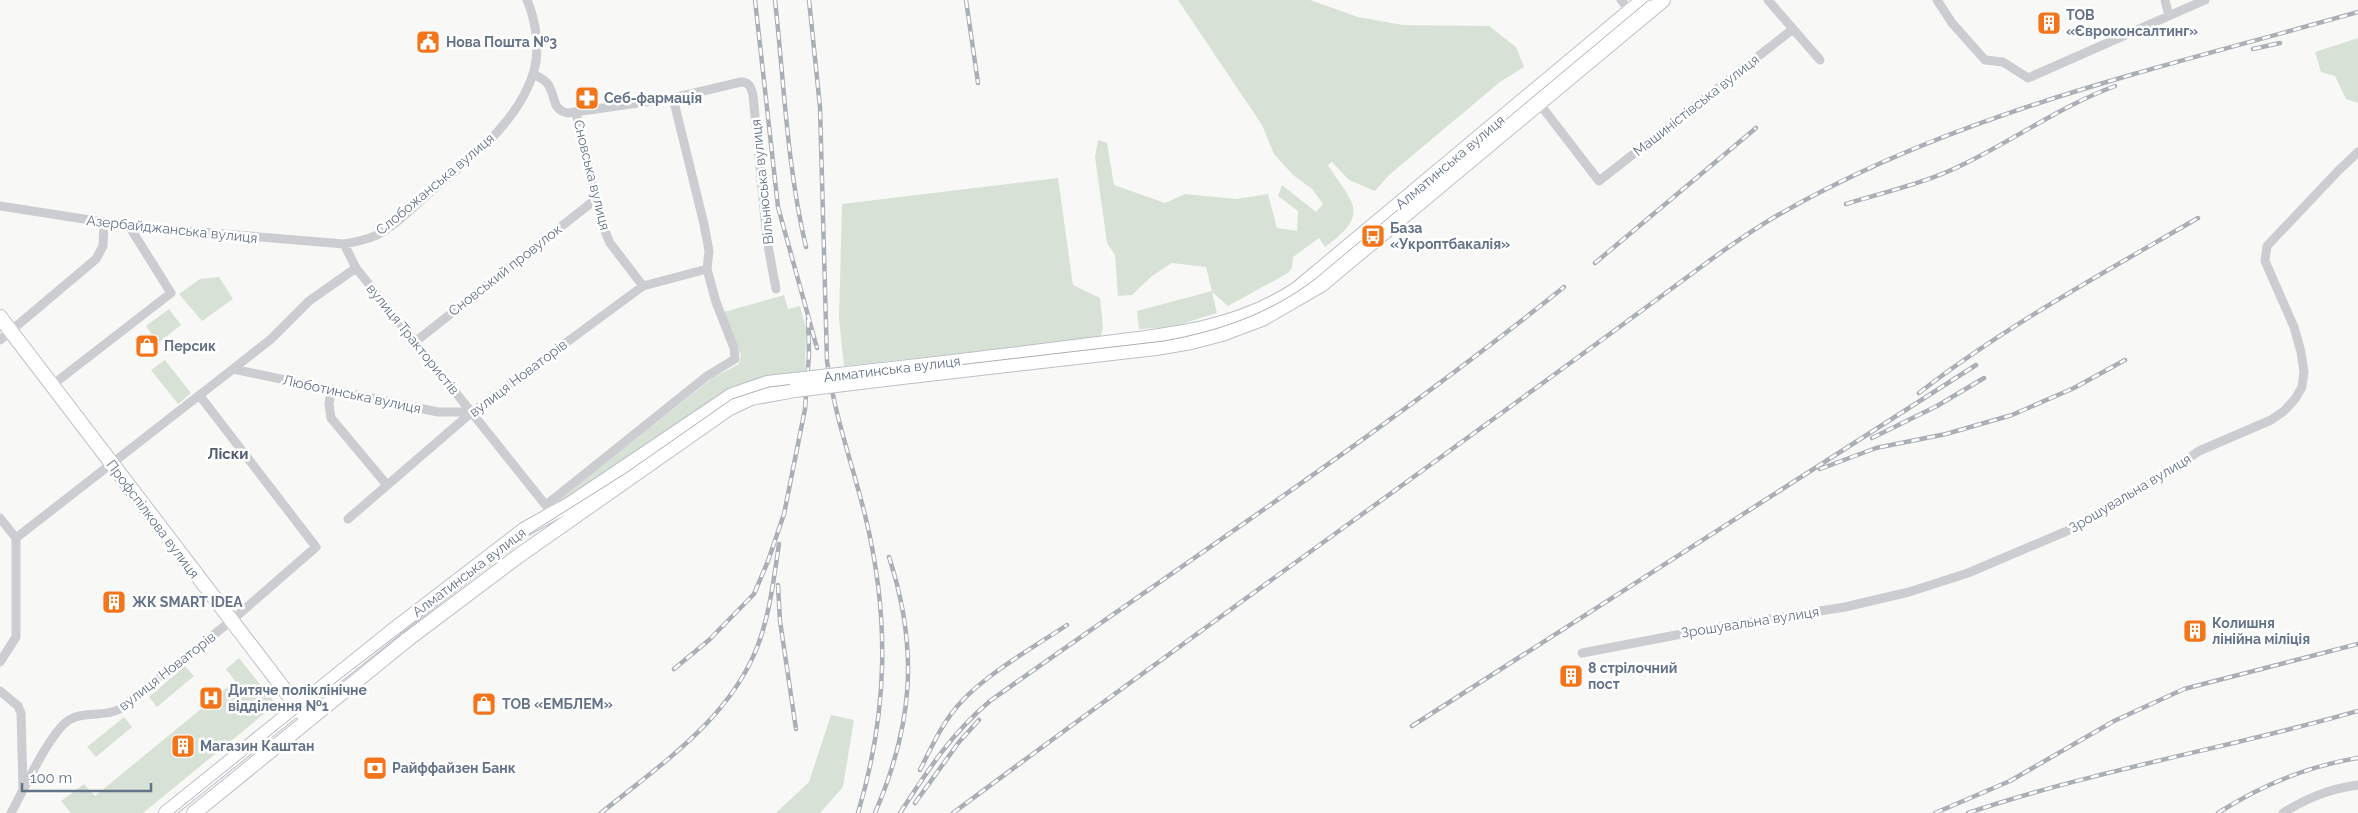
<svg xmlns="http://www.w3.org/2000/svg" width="2358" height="813" font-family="Raleway,sans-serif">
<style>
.green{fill:#d8e1d6}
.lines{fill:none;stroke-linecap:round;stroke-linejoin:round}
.secondary-casing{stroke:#bcc0c6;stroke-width:16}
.street{stroke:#cbcdd1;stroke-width:9}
.secondary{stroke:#fff;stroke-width:14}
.tram{stroke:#aaaeb5;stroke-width:1}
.rail-casing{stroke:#aaaeb5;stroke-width:4.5}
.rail{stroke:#fff;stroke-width:2.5;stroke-dasharray:8;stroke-linecap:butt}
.secondary-bridge-casing{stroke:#bcc0c6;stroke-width:16;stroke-linecap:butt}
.secondary-bridge{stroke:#fff;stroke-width:14}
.labels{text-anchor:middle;stroke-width:5;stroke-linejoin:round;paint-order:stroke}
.poi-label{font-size:14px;font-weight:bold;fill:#657389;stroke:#fff;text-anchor:start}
.street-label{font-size:14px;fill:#657389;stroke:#fff}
.neighbourhood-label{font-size:15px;font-weight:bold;fill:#545d6e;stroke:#fff}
</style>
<rect width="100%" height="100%" fill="#f8f9f6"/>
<path class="green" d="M1178 0H1310L1358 17 1403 25 1489 26 1516 47 1524 67 1500 82 1389 175 1375 191 1349 180 1332 162 1328 165C1351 203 1373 212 1325 247L1319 238 1293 257 1292 268 1288 273 1228 306 1212 292 1217 313 1172 327 1139 329 1137 311 1212 291 1206 267 1172 263 1152 276 1132 295 1118 296 1115 255 1107 243 1095 157 1098 140 1107 143 1114 185 1165 203 1185 194 1236 199 1268 194 1277 228 1297 231 1298 211 1278 196 1282 185 1316 212 1323 204 1312 189 1293 175 1274 154 1262 125Z
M2358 38V103L2346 99 2335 76 2321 72 2315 52Z
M1058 178 1073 285 1100 298 1103 327 1101 336 1091 339 844 366 839 319 842 204Z
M219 277 233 299 202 321 179 294 200 279Z
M784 295 788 309 800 306 806 329 805 376 562 501H557L714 377 739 364 741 355 724 312Z
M169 309 181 325 158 343 146 326Z
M165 360 191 393 178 404 151 370Z
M239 658 276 704 143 813H71L61 801 84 784 95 796 235 681 226 669Z
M185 666 194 676 157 707 149 697Z
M831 715 854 720 843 787 820 813H776L809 782Z
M124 717 132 727 96 757 87 747Z"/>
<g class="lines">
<g class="secondary-casing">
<path id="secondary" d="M0 317 303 714
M883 370C952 362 1021 354 1090 345 1162 336 1234 331 1297 289L1643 0
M885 379 1156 348 1191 342 1222 334 1262 319 1321 285 1663 0
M166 813 396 628 525 529 570 504 732 395 767 383 795 380
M194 813 408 639 517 557 728 409 751 398 795 390"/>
</g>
<path class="street" d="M1621 0 1630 11
M1768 0 1820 60
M1937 0 1952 23 1985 60 2003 62 2028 78 2205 0
M2165 0 2169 16
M533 74C539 77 546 80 549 86 556 98 552 110 568 113L673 98 741 82C750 82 751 88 753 95L767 240 776 289
M1539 103 1599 181 1793 29
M576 113 601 222 610 243 643 286
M0 206 129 226 344 244C356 242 366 240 377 235 395 226 412 208 428 194 467 160 518 125 534 71 540 49 536 21 527 0
M344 244 356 268 548 508
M0 340 96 259 103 246 104 223
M415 342 596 199
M233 369 438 412H472
M51 386 171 293 129 226
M331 391 329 404 331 418 387 485
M546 505 707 376 735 359 734 348 716 302 707 269 709 251 704 224 673 98
M0 518 16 538V637L0 662
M348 519 472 412 643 286 707 269
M16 538 233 369 271 339 309 301 356 268
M1582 653 1713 628 1845 607 1909 592 1968 573 2081 525 2170 471 2199 451 2271 420 2284 411 2295 399 2302 387 2304 372 2301 352 2294 327 2265 261 2267 246 2338 171 2358 152
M0 691 18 706 21 713 23 789
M11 813C23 791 50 732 69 720 83 711 102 717 118 710L231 621 316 547 200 396
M2283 813C2307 798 2329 789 2358 785"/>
<use href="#secondary" class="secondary"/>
<path class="tram" d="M174 813 336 682 526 536 626 473 732 399 769 387 1164 341C1219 331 1269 314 1314 280L1649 0"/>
<g class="rail-casing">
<path id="rail" d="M755 0 778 207 817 348
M775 0C784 82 787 167 806 247
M809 0 820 107 827 361C834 414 852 463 865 515 890 617 888 712 858 813
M966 0 978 83
M2253 49 2280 43
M1846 204C1885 192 1926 183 1962 165 2014 140 2061 106 2115 86
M1595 263 1756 128
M1919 393C2004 327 2105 272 2198 218
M1872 438 1937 406 1984 378
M1820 469 1876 448 1946 434 2012 415 2074 388 2125 360
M778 585 780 621 796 729
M674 669 709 640 754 594 768 561 784 514 805 409 809 354 808 319
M1412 726 1976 365
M920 770C932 746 943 721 962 701 988 673 1034 647 1067 625
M915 803 959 742 979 720
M601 813C661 764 730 719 758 645 770 613 774 577 779 544
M875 813C913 725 919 649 889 557
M900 813C928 770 951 734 990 701 1182 564 1380 435 1564 287
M953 813C1203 627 1458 447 1709 261 1731 245 1754 229 1778 215 1956 112 2162 68 2358 12
M1935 813 2010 781 2114 721 2184 689 2358 644
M1968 813C2096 770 2229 748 2358 711
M2218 813C2260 786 2308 766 2358 758"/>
</g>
<use href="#rail" class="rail"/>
<g class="secondary-bridge-casing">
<path id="secondary-bridge" d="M795 380 882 370
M795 390 885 379"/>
</g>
<use href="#secondary-bridge" class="secondary-bridge"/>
</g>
<defs>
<g id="building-square" transform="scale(1.25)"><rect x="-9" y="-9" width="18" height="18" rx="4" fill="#f2751c" stroke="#fff"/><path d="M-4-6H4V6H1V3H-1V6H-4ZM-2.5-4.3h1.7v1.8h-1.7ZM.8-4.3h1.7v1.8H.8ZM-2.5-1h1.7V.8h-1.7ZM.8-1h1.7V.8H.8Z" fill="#fff"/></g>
<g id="civic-square" transform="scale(1.25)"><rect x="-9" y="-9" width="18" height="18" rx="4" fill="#f2751c" stroke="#fff"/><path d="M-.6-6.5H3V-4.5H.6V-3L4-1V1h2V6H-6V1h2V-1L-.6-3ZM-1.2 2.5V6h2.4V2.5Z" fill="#fff"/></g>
<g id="pharmacy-square" transform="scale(1.25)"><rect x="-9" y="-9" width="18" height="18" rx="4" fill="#f2751c" stroke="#fff"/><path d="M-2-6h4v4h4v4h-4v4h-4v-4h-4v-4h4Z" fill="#fff"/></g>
<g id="bus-square" transform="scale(1.25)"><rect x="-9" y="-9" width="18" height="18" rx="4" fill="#f2751c" stroke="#fff"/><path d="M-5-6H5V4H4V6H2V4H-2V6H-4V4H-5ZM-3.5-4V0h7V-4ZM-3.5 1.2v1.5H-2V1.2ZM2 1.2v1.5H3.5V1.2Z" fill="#fff"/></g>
<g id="shop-square" transform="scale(1.25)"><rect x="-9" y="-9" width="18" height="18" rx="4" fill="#f2751c" stroke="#fff"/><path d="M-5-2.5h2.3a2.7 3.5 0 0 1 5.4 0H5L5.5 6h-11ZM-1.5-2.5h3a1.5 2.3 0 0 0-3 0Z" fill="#fff"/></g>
<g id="hospital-square" transform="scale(1.25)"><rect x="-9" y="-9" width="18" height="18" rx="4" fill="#f2751c" stroke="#fff"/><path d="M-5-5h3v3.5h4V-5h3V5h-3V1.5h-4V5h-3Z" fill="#fff"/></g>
<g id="bank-square" transform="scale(1.25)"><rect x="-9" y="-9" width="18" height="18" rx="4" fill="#f2751c" stroke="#fff"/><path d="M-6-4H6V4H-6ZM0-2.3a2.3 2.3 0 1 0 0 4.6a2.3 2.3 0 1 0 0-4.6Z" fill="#fff"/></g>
</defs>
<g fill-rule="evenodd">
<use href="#building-square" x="2049" y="23"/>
<use href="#civic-square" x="428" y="42"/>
<use href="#pharmacy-square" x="587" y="98"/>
<use href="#bus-square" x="1373" y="236"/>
<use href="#shop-square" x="147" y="346"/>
<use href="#building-square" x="114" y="602"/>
<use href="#building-square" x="2195" y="631"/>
<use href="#building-square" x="1571" y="676"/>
<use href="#hospital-square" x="211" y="698"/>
<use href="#shop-square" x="484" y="704"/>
<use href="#building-square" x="183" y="746"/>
<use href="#bank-square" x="375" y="768"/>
</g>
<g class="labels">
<g class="poi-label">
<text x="2066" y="20">ТОВ<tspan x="2066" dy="16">«Євроконсалтинг»</tspan></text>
<text x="446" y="47">Нова Пошта №3</text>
<text x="604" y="103">Себ-фармація</text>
<text x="1390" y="233">База<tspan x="1390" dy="16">«Укроптбакалія»</tspan></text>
<text x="164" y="351">Персик</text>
<text x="132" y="607">ЖК SMART IDEA</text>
<text x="2212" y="628">Колишня<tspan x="2212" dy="16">лінійна міліція</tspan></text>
<text x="1588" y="673">8 стрілочний<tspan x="1588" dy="16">пост</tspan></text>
<text x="228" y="695">Дитяче поліклінічне<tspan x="228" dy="16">відділення №1</tspan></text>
<text x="502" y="709">ТОВ «ЕМБЛЕМ»</text>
<text x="200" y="751">Магазин Каштан</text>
<text x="392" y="773">Райффайзен Банк</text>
</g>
<g class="street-label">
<text transform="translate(1696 105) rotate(-38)" y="5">Машиністівська вулиця</text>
<text transform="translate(1450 162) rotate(-40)" y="5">Алматинська вулиця</text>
<text transform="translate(592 175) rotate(76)" y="5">Сновська вулиця</text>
<text transform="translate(762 182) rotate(-96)" y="5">Вільнюська вулиця</text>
<text transform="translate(435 184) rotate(-40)" y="5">Слобожанська вулиця</text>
<text transform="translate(172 229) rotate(6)" y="5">Азербайджанська вулиця</text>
<text transform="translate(505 270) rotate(-38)" y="5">Сновський провулок</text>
<text transform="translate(413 339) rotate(51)" y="5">вулиця Трактористів</text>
<text transform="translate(892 369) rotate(-7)" y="5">Алматинська вулиця</text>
<text transform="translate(518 378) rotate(-37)" y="5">вулиця Новаторів</text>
<text transform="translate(352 394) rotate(12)" y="5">Люботинська вулиця</text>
<text transform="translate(2130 493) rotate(-31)" y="5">Зрошувальна вулиця</text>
<text transform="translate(153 519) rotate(53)" y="5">Профспілкова вулиця</text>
<text transform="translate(469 572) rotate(-37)" y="5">Алматинська вулиця</text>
<text transform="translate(1750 622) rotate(-9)" y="5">Зрошувальна вулиця</text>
<text transform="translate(167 671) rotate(-38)" y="5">вулиця Новаторів</text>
</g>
<g class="neighbourhood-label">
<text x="228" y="459">Ліски</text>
</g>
</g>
<path d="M22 783v8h129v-8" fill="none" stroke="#657389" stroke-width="2.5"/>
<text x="30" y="783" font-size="15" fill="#657389" stroke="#ffffff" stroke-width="4" paint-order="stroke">100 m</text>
</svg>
